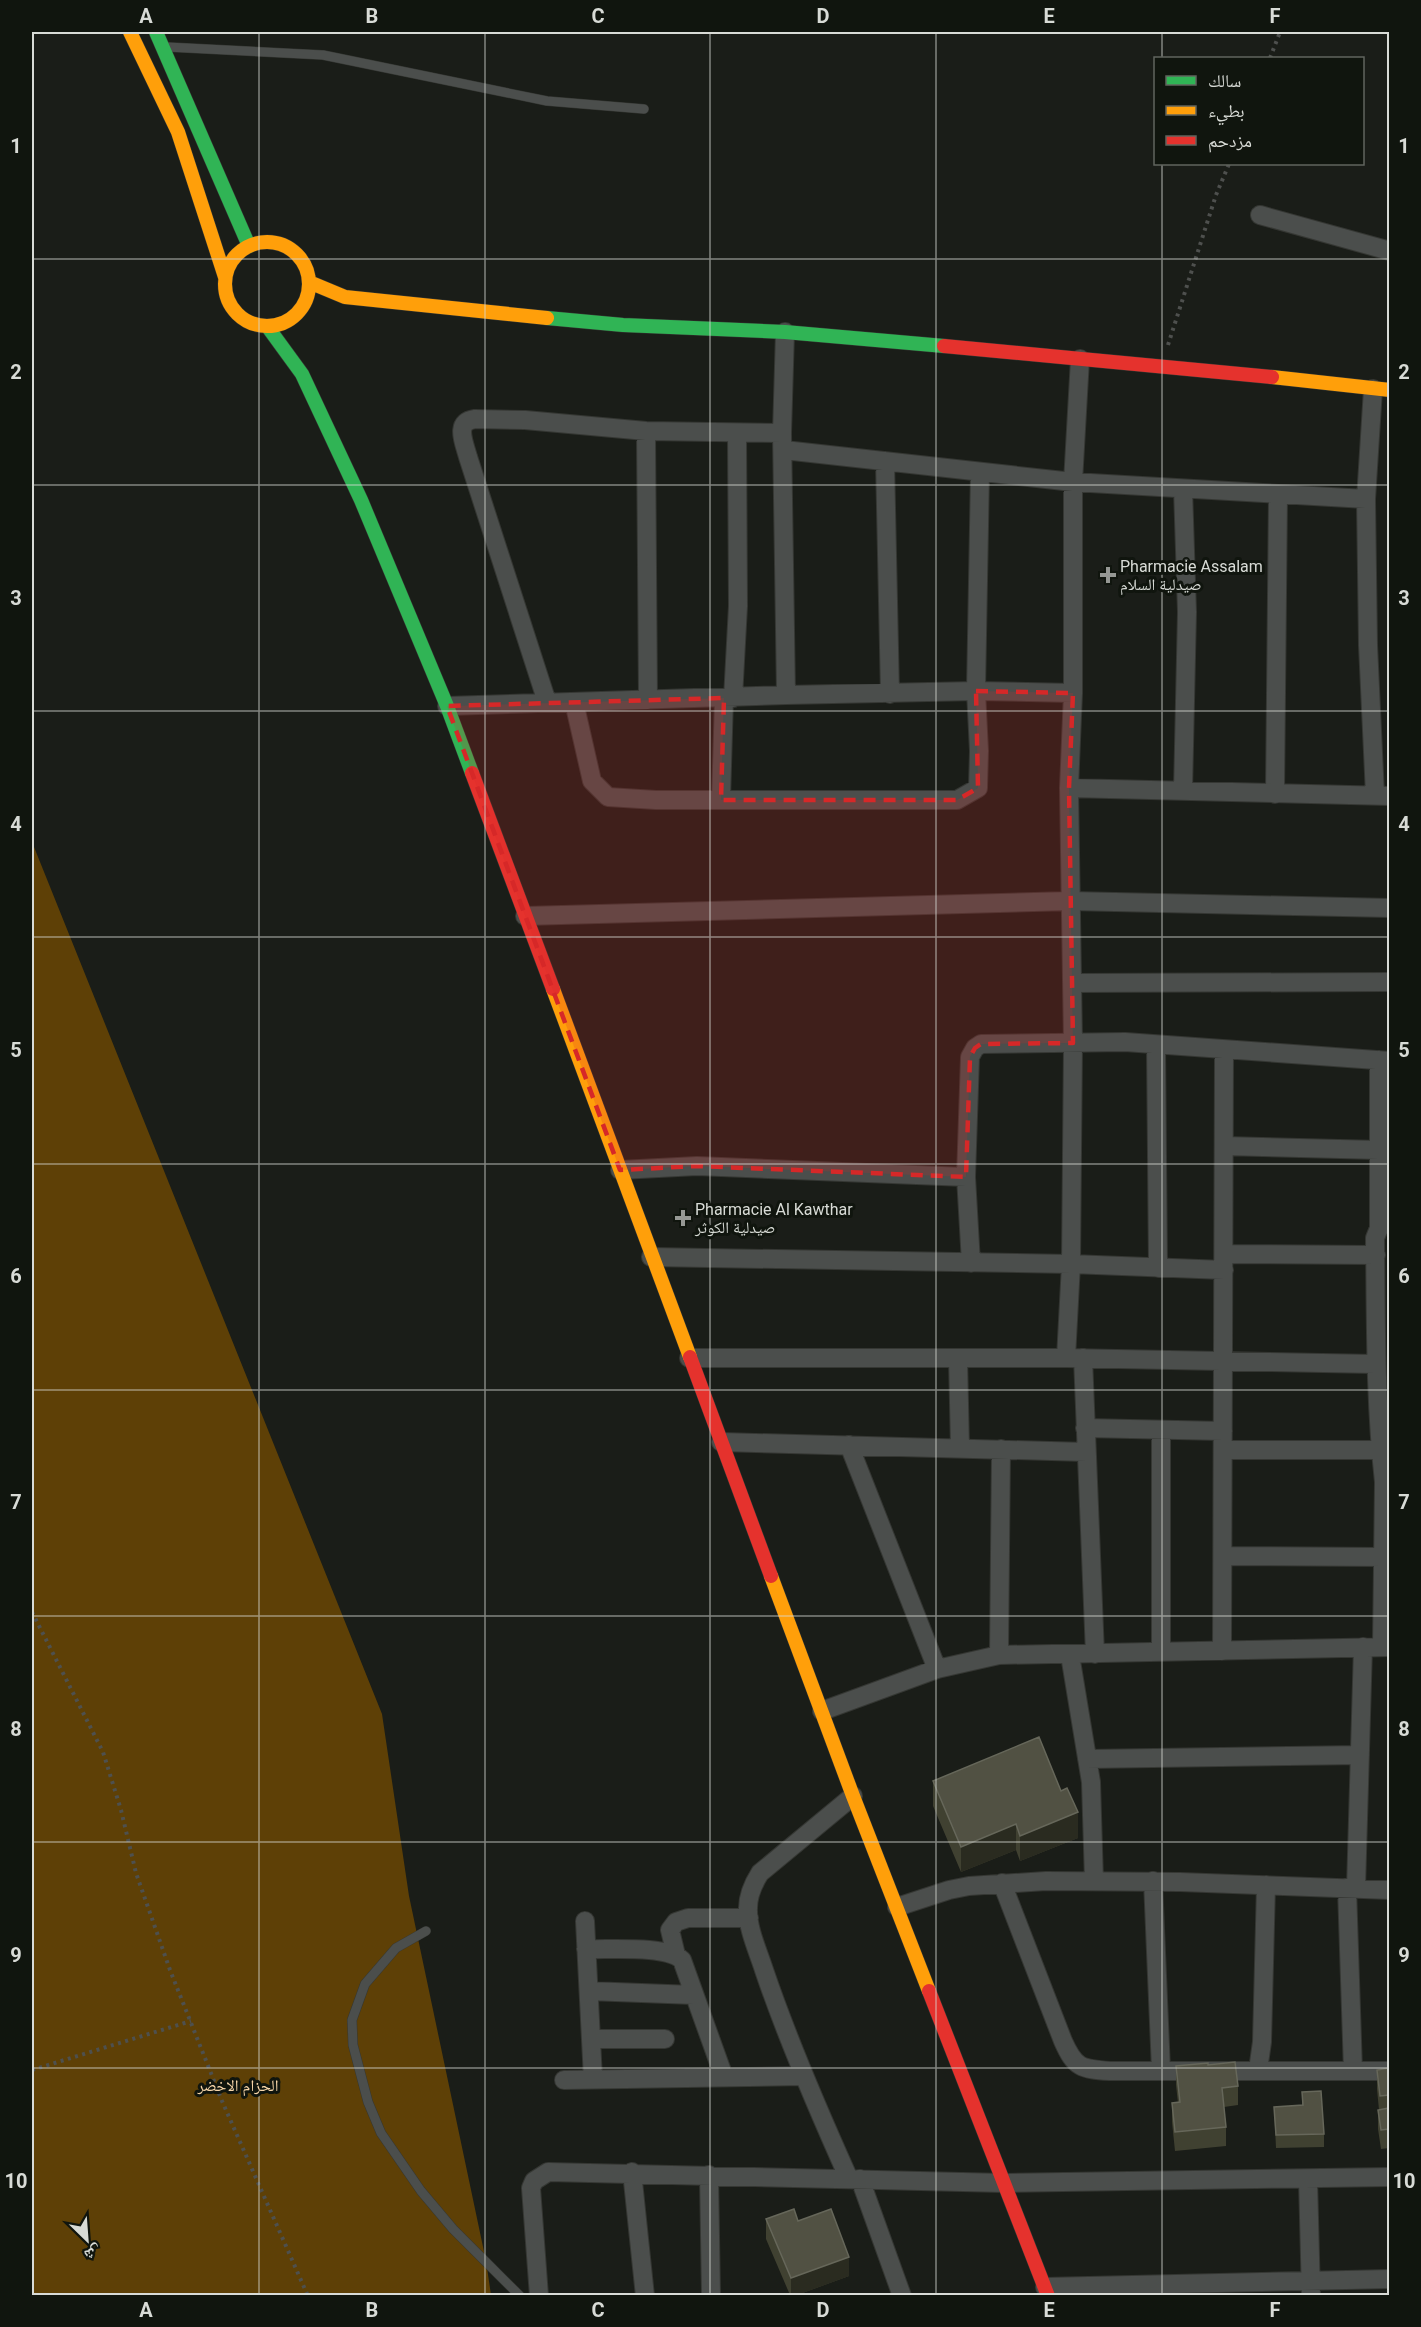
<svg xmlns="http://www.w3.org/2000/svg" width="1421" height="2327" font-family="Roboto,'Noto Naskh Arabic',sans-serif">
<style>
.forest{fill:#5e4006}
.lines{fill:none;stroke-linecap:round;stroke-linejoin:round}
.lane-casing{stroke:#353733;stroke-width:10}
.street-casing{stroke:#353733;stroke-width:20}
.fast-casing{stroke:#353733;stroke-width:15}
.slow-casing{stroke:#353733;stroke-width:15}
.jam-casing{stroke:#353733;stroke-width:15}
.path{stroke:#4e504e;stroke-width:4;stroke-dasharray:3 4.5;stroke-linecap:butt}
.lane{stroke:#4b4e4c;stroke-width:9}
.street{stroke:#4b4e4c;stroke-width:18}
.fast{stroke:#30b455;stroke-width:14}
.slow{stroke:#ff9f0a;stroke-width:14}
.jam{stroke:#e5322d;stroke-width:14}
.wall{fill:#404131}
.shaded-wall{fill:#2a2b20}
.building{fill:#515143;stroke:#66675a;stroke-width:1.5}
.marked{fill:#d62828;fill-opacity:0.2;stroke:#d62828;stroke-width:4.5;stroke-dasharray:12 8;stroke-linejoin:round}
.grid{fill:none;stroke:#d8dbd6;stroke-width:1.5;stroke-opacity:0.55}
.poi-dot{fill:#969894;stroke:#10150e;stroke-width:2}
.labels{text-anchor:middle;stroke-width:6;stroke-linejoin:round;paint-order:stroke}
.poi-label{font-size:16px;fill:#d8dbd6;stroke:#10150e;text-anchor:start}
.park-label{font-size:16px;fill:#f9d7aa;stroke:#10150e}
.neatline{fill:none;stroke:#d8dbd6;stroke-width:2}
.grid-label{font-size:20px;text-anchor:middle;font-weight:bold;fill:#d8dbd6}
</style>
<rect width="100%" height="100%" fill="#1a1d18"/>
<path class="forest" d="M32 842 382 1714 409 1896 486 2261 491 2295H32Z"/>
<g class="lines">
<g class="lane-casing">
<path id="lane" d="M167 47 323 55 547 101 644 109
M426 1931 396 1948 365 1984 352 2020 353 2045 368 2102 381 2133 421 2191 453 2229 520 2296"/>
</g>
<g class="street-casing">
<path id="street" d="M1260 215 1390 251
M785 332 782 433 786 695
M1373 389 1366 499 1368 645 1375 795
M646 431 648 700
M784 450 1073 482 1366 499
M885 461 890 694
M733 698 738 606 737 433
M547 702 468 457C464 442 454 422 475 419L525 420 646 431 782 433
M574 702 592 781 608 797 656 800H957L978 788 979 751 976 691 980 472
M447 706 786 695 976 691 1073 693
M1069 788 1390 796
M1183 791 1187 612 1183 489
M1275 794 1278 494
M721 800 724 698
M525 916 1070 901 1390 908
M1072 983 1390 982
M1156 1045 1158 1268
M1224 1146 1379 1150
M620 1170 697 1166 966 1177
M1390 1221 1379 1228 1375 1238C1376 1321 1375 1400 1384 1482L1390 1484
M1379 1228V1060
M1224 1254 1376 1255
M651 1257 1071 1264 1224 1270
M971 1263 966 1177 970 1057 975 1048 981 1044 1125 1042 1390 1061
M689 1358H1066L1375 1364
M958 1358 960 1448
M1066 1358 1071 1264 1073 1043 1069 788 1073 693V482L1080 359
M1083 1358 1095 1654
M1085 1428 1223 1431
M721 1442 1086 1452
M849 1445 937 1669
M1223 1450H1380
M1223 1556 1383 1557
M1382 1647 1384 1482
M1222 1651 1224 1050
M1161 1652V1430
M999 1655 1001 1449
M1070 1655 1091 1782 1094 1881
M822 1711 937 1669 999 1655 1390 1647
M1087 1759 1360 1755
M1153 1881 1161 2070
M1002 1883 1063 2041C1075 2068 1081 2069 1110 2071H1390
M1347 1888 1353 2071
M1356 1888 1363 1647
M897 1907 949 1890 969 1886 1046 1881 1180 1882 1390 1890
M585 1921 593 2079
M586 1949C609 1950 666 1945 682 1960L724 2077
M676 1955 670 1930 676 1922 688 1918H749
M589 1991 694 1995
M591 2039H665
M1258 2070 1262 2042 1266 1885
M564 2080 803 2076
M632 2172 645 2296
M709 2175 711 2296
M849 2179C818 2110 788 2041 764 1970 758 1951 747 1928 748 1908 748 1895 753 1884 760 1873L853 1796
M860 2179 902 2296
M1308 2179 1311 2296
M1045 2287 1390 2279
M539 2296 531 2188 534 2181 548 2172 1004 2183 1390 2177"/>
</g>
<g class="fast-casing">
<path id="fast" d="M156 32 249 246
M547 318 623 325 785 332 944 346
M267 326 302 374 361 500 447 706 472 773"/>
</g>
<g class="slow-casing">
<path id="slow" d="M130 32 178 132 225 277
M225 284a42 42 0 1 1 84 0a42 42 0 1 1-84 0Z
M309 282 345 297 547 318
M1272 377 1390 390
M553 989 690 1357
M771 1576 853 1796 929 1991"/>
</g>
<g class="jam-casing">
<path id="jam" d="M944 346 1272 377
M472 773 553 989
M690 1357 771 1576
M929 1991 1048 2296"/>
</g>
<path class="path" d="M1270 58 1280 32
M1168 345 1216 195 1229 164
M32 1612 103 1752 121 1810 136 1873 170 1970 222 2101 308 2296
M32 2070 191 2021"/>
<use href="#lane" class="lane"/>
<use href="#street" class="street"/>
<use href="#fast" class="fast"/>
<use href="#slow" class="slow"/>
<use href="#jam" class="jam"/>
</g>
<path class="wall" d="M933 1781 1078 1838 1020 1861 1016 1850 961 1872 933 1806Z
M1208 2065 1238 2086V2105L1224 2107 1226 2127V2146L1175 2151 1172 2122V2103H1178L1176 2085V2066Z
M1389 2068V2148L1381 2149 1378 2129V2110H1379L1377 2089V2070Z
M1302 2092 1324 2134V2147L1276 2148 1274 2107 1302 2105Z
M766 2219 798 2221 849 2276 797 2295H790L766 2239Z"/>
<path class="shaded-wall" d="M1078 1812V1838L1020 1861V1836Z
M1016 1824V1850L961 1872V1847Z
M849 2257V2276L797 2295H791V2278Z"/>
<path class="building" d="M1039 1737 1061 1791 1067 1788 1078 1812 1020 1836 1016 1824 961 1847 933 1781Z
M1235 2062 1238 2086 1222 2088 1226 2127 1175 2132 1172 2103 1180 2102 1176 2066 1208 2063V2065Z
M1389 2068V2095L1380 2096 1377 2070Z
M1321 2091 1324 2134 1276 2135 1274 2107 1303 2105 1302 2092Z
M1389 2108V2129L1381 2130 1378 2110Z
M794 2209 798 2221 831 2209 849 2257 791 2278 766 2219Z"/>
<path class="marked" d="M976 691 1073 693 1069 788 1073 1043 981 1044 975 1048 970 1057 966 1177 697 1166 620 1170 447 706 724 698 721 800H957L978 788Z"/>
<path class="grid" d="M259 32V2296M485 32V2296M710 32V2296M936 32V2296M1162 32V58M1162 164V2296M32 259H1390M32 485H1390M32 711H1390M32 937H1390M32 1164H1390M32 1390H1390M32 1616H1390M32 1842H1390M32 2068H1390"/>
<g class="poi-dot">
<path d="M1105 566h6v6h6v6h-6v6h-6v-6h-6v-6h6z"/>
<path d="M680 1209h6v6h6v6h-6v6h-6v-6h-6v-6h6z"/>
</g>
<g class="labels">
<g class="poi-label">
<text x="1120" y="572">Pharmacie Assalam<tspan x="1120" dy="18">صيدلية السلام</tspan></text>
<text x="695" y="1215">Pharmacie Al Kawthar<tspan x="695" dy="18">صيدلية الكوثر</tspan></text>
</g>
<g class="park-label">
<text x="238" y="2091">الحزام الاخضر</text>
</g>
</g>
<rect width="1421" height="2327" fill="none" stroke="#10150e" stroke-width="66"/>
<rect x="1154" y="57" width="210" height="108" fill="#10150e" stroke="#60645e" stroke-width="1.5"/>
<rect x="1166" y="76" width="30" height="9" fill="#30b455" stroke="#60645e" stroke-width="1.5"/>
<text x="1208" y="87" font-size="18" fill="#d8dbd6">سالك</text>
<rect x="1166" y="106" width="30" height="9" fill="#ff9f0a" stroke="#60645e" stroke-width="1.5"/>
<text x="1208" y="117" font-size="18" fill="#d8dbd6">بطيء</text>
<rect x="1166" y="136" width="30" height="9" fill="#e5322d" stroke="#60645e" stroke-width="1.5"/>
<text x="1208" y="147" font-size="18" fill="#d8dbd6">مزدحم</text>
<g transform="translate(87 2240) rotate(155)" stroke="#10150e" stroke-width="4.5" paint-order="stroke">
<path d="M0-4.5L10 22L0 15L-10 22Z" fill="#d8dbd6"/>
<text y="-9" font-size="16" font-weight="bold" text-anchor="middle" fill="#d8dbd6">ش</text>
</g>
<rect x="33" y="33" width="1355" height="2261" class="neatline"/>
<g class="grid-label">
<text x="146" y="23">A</text>
<text x="372" y="23">B</text>
<text x="598" y="23">C</text>
<text x="823" y="23">D</text>
<text x="1049" y="23">E</text>
<text x="1275" y="23">F</text>
<text x="16" y="153">1</text>
<text x="1404" y="153">1</text>
<text x="16" y="379">2</text>
<text x="1404" y="379">2</text>
<text x="16" y="605">3</text>
<text x="1404" y="605">3</text>
<text x="16" y="831">4</text>
<text x="1404" y="831">4</text>
<text x="16" y="1057">5</text>
<text x="1404" y="1057">5</text>
<text x="16" y="1283">6</text>
<text x="1404" y="1283">6</text>
<text x="16" y="1509">7</text>
<text x="1404" y="1509">7</text>
<text x="16" y="1736">8</text>
<text x="1404" y="1736">8</text>
<text x="16" y="1962">9</text>
<text x="1404" y="1962">9</text>
<text x="16" y="2188">10</text>
<text x="1404" y="2188">10</text>
<text x="146" y="2317">A</text>
<text x="372" y="2317">B</text>
<text x="598" y="2317">C</text>
<text x="823" y="2317">D</text>
<text x="1049" y="2317">E</text>
<text x="1275" y="2317">F</text>
</g>
</svg>
